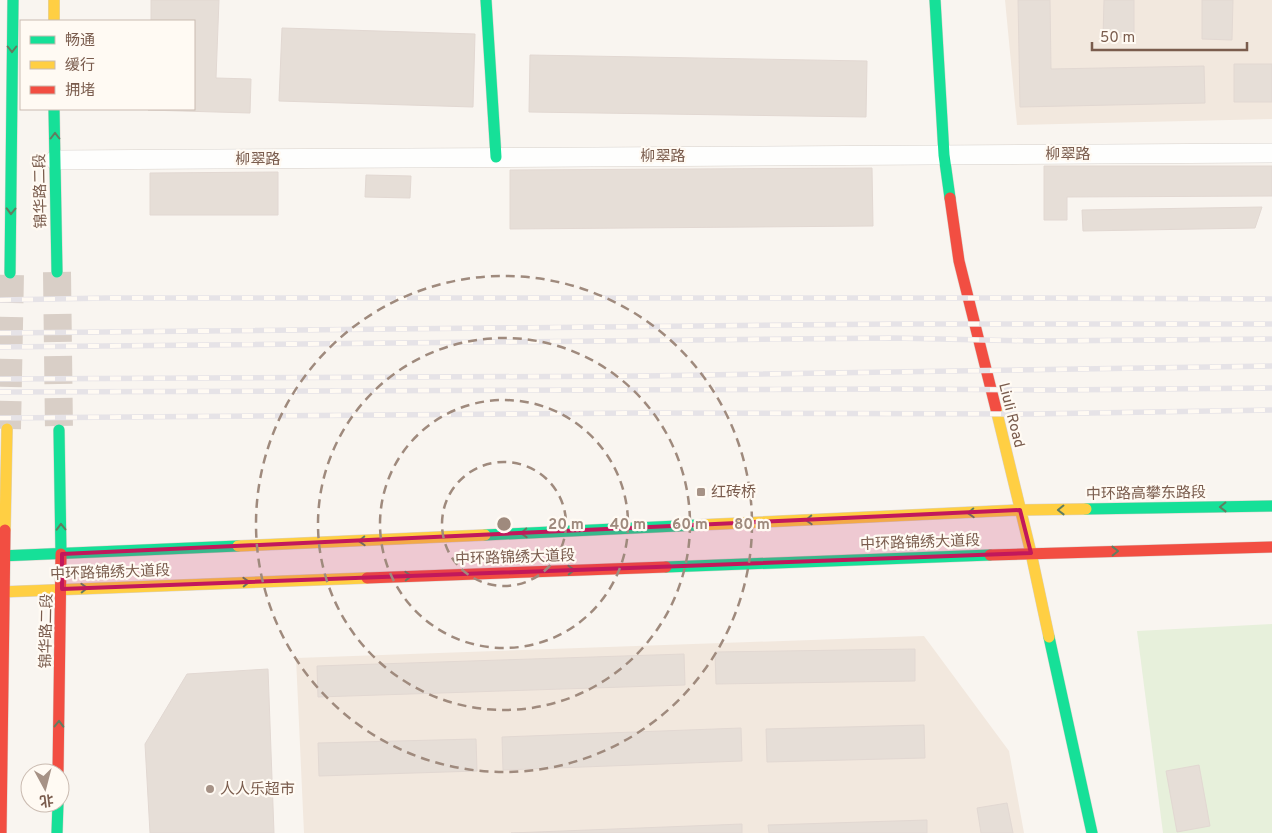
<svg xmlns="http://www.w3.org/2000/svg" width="1272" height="833" font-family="Overpass,'Noto Sans SC',sans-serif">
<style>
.residential{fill:#f2e8de}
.green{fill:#e7f0db}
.building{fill:#e6ded7;stroke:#e2d8d2}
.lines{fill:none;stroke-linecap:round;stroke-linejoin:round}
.primary-tunnel{stroke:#d9cfc7;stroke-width:28;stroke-dasharray:28 14;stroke-linecap:butt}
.street-casing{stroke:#d7d1cb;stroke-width:20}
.fast-casing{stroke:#d9d2cb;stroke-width:12}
.slow-casing{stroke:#d9d2cb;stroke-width:12}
.jam-casing{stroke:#d9d2cb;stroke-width:12}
.street{stroke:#fefefd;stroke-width:19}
.fast{stroke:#16e098;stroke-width:11}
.slow{stroke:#ffcf43;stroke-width:11}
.jam{stroke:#f24e42;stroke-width:11}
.rail-casing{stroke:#e6e3e7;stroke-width:5.5}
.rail{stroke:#fffaf3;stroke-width:4;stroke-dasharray:11;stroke-linecap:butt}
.oneway{stroke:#617d60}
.marked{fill:#c2185b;fill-opacity:0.2;stroke:#c2185b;stroke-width:4;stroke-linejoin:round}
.ring{fill:none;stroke:#9f8a7d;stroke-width:2.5;stroke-dasharray:9 6}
.poi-dot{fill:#a69286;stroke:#fffaf3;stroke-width:2}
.labels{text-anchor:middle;stroke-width:4.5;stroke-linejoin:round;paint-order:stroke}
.street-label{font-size:15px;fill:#7a5c4d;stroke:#fffaf3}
.poi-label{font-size:15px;fill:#7a5c4d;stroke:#fffaf3;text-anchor:start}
.centre{fill:#9f8a7d;stroke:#fffaf3;stroke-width:2.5}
.ring-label{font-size:15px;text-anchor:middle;font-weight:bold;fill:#9f8a7d;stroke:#fffaf3;stroke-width:4.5;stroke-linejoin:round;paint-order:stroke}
</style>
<rect width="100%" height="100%" fill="#f9f5f0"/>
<path class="residential" d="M1005 0H1272V119L1017 125Z
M924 636 1009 751 1024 833H304L296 658Z"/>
<path class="green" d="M1272 624V833H1163L1137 631Z"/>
<path class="building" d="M151 0H219L216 78 251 79 250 113 148 110 194 109V21H151Z
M1018 0H1050L1051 69 1204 66 1205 103 1020 107Z
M1104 0H1134V37H1103Z
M1202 0H1233L1232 40 1202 39Z
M282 28 475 34 473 107 279 101Z
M530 55 867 61 866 117 529 112Z
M1234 64H1272V102H1234Z
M1044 166H1272V196L1067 197V220H1044Z
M872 168 873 226 510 229V170Z
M278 172V215H150V173Z
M366 175 411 176 410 198 365 197Z
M1262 207 1255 228 1083 231 1082 210Z
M915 649V681L716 684 715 652Z
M684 654 685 685 318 697 317 666Z
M268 669 274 833H150L145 744 187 674Z
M924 725 925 758 767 762 766 729Z
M741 728 742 761 503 770 502 737Z
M476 739 477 771 319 776 318 743Z
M1199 765 1210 826 1177 832 1166 771Z
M1007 803 1013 833H981L977 808Z
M927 820V833H769L768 825Z
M742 824V833H511Z"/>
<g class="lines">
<path class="primary-tunnel" d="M57 272 59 430
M7 429 10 273"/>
<g class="street-casing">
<path id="street" d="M55 160 1272 153"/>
</g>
<g class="fast-casing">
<path id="fast" d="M486 0 496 157
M935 0 944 155 950 198
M54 109 57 272
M10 273 13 0
M59 430 61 554
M1086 509 1272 506
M485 535 698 525
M0 556 238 546
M666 567 990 555
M1049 637 1092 833
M57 833 58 803"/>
</g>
<g class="slow-casing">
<path id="slow" d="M54 0V21
M996 409 1031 553 1049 637
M698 525 1020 510 1086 509
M5 530 7 429
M238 546 485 535
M0 592 367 578"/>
</g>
<g class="jam-casing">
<path id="jam" d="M950 198 959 261 996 409
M990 555 1272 547
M367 578 666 567
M58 773 61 554
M1 833 5 530"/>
</g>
<use href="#street" class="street"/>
<use href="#fast" class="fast"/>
<use href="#slow" class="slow"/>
<use href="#jam" class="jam"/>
<g class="rail-casing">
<path id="rail" d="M0 300 107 298H1033L1272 299
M0 333 893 324H1272
M0 347 894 338 1035 341 1272 339
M0 379 643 376 1272 366
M0 392 892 389 1054 390 1272 388
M0 418 637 413 1031 414 1272 410"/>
</g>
<use href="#rail" class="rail"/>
</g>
<defs><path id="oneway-chevron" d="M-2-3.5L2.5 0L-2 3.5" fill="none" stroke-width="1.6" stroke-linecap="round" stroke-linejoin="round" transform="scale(1.25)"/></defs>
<g class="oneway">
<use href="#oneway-chevron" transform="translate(12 49) rotate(90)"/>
<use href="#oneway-chevron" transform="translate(55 136) rotate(-90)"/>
<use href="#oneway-chevron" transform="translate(11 211) rotate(91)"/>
<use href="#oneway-chevron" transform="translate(1223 507) rotate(179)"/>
<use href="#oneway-chevron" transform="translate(1061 510) rotate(179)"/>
<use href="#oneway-chevron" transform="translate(971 513) rotate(177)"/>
<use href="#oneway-chevron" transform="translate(809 520) rotate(177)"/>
<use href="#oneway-chevron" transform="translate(61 527) rotate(-91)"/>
<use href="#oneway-chevron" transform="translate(524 533) rotate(177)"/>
<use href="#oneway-chevron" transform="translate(362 541) rotate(177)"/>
<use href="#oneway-chevron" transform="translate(1115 551) rotate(-1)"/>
<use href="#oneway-chevron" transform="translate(571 570) rotate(-2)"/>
<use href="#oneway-chevron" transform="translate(408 576) rotate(-2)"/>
<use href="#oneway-chevron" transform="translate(246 582) rotate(-2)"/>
<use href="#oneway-chevron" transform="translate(84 588) rotate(-2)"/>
<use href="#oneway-chevron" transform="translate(59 724) rotate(-89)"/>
</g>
<path class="marked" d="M1020 510 1031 553 62 589V554Z"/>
<g class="ring">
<circle cx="504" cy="524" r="62"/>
<circle cx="504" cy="524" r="124"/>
<circle cx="504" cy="524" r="186"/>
<circle cx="504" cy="524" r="248"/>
</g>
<g class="poi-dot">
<rect x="696" y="487" width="10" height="10" rx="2.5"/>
<circle cx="210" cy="789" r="5"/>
</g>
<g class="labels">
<g class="street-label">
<text x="1068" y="159">柳翠路</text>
<text x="663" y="161">柳翠路</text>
<text x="258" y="164">柳翠路</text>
<text transform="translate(40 191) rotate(-91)" y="5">锦华路二段</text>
<text transform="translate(1012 415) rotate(76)" y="5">Liuli Road</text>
<text transform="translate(1146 493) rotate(-1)" y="5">中环路高攀东路段</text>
<text transform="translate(920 542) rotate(-2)" y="5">中环路锦绣大道段</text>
<text transform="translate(515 557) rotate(-2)" y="5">中环路锦绣大道段</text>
<text transform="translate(110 572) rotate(-2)" y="5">中环路锦绣大道段</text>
<text transform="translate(46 631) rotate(-89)" y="5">锦华路二段</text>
</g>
<g class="poi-label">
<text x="711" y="497">红砖桥</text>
<text x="220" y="794">人人乐超市</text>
</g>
</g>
<circle cx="504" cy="524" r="8" class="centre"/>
<g class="ring-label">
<text x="566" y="529">20 m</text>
<text x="628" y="529">40 m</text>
<text x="690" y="529">60 m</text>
<text x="752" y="529">80 m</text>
</g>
<rect x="20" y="20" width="175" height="90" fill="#fffaf3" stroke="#cabbb1"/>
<rect x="30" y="36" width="25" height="8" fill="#16e098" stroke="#cabbb1"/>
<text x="65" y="45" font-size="15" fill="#7a5c4d">畅通</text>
<rect x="30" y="61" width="25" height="8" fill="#ffcf43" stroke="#cabbb1"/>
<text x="65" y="70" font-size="15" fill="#7a5c4d">缓行</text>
<rect x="30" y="86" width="25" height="8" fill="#f24e42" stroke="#cabbb1"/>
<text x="65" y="95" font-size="15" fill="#7a5c4d">拥堵</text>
<g transform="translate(45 788) rotate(173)"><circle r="24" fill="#fffaf3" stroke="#cabbb1"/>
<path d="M0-4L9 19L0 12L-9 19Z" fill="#a69286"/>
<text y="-8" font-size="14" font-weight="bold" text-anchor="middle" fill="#7a5c4d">北</text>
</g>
<path d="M1092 42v8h155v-8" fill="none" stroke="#7a5c4d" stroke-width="2.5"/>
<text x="1100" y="42" font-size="15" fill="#7a5c4d" stroke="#fffaf3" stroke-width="4" paint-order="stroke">50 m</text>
</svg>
